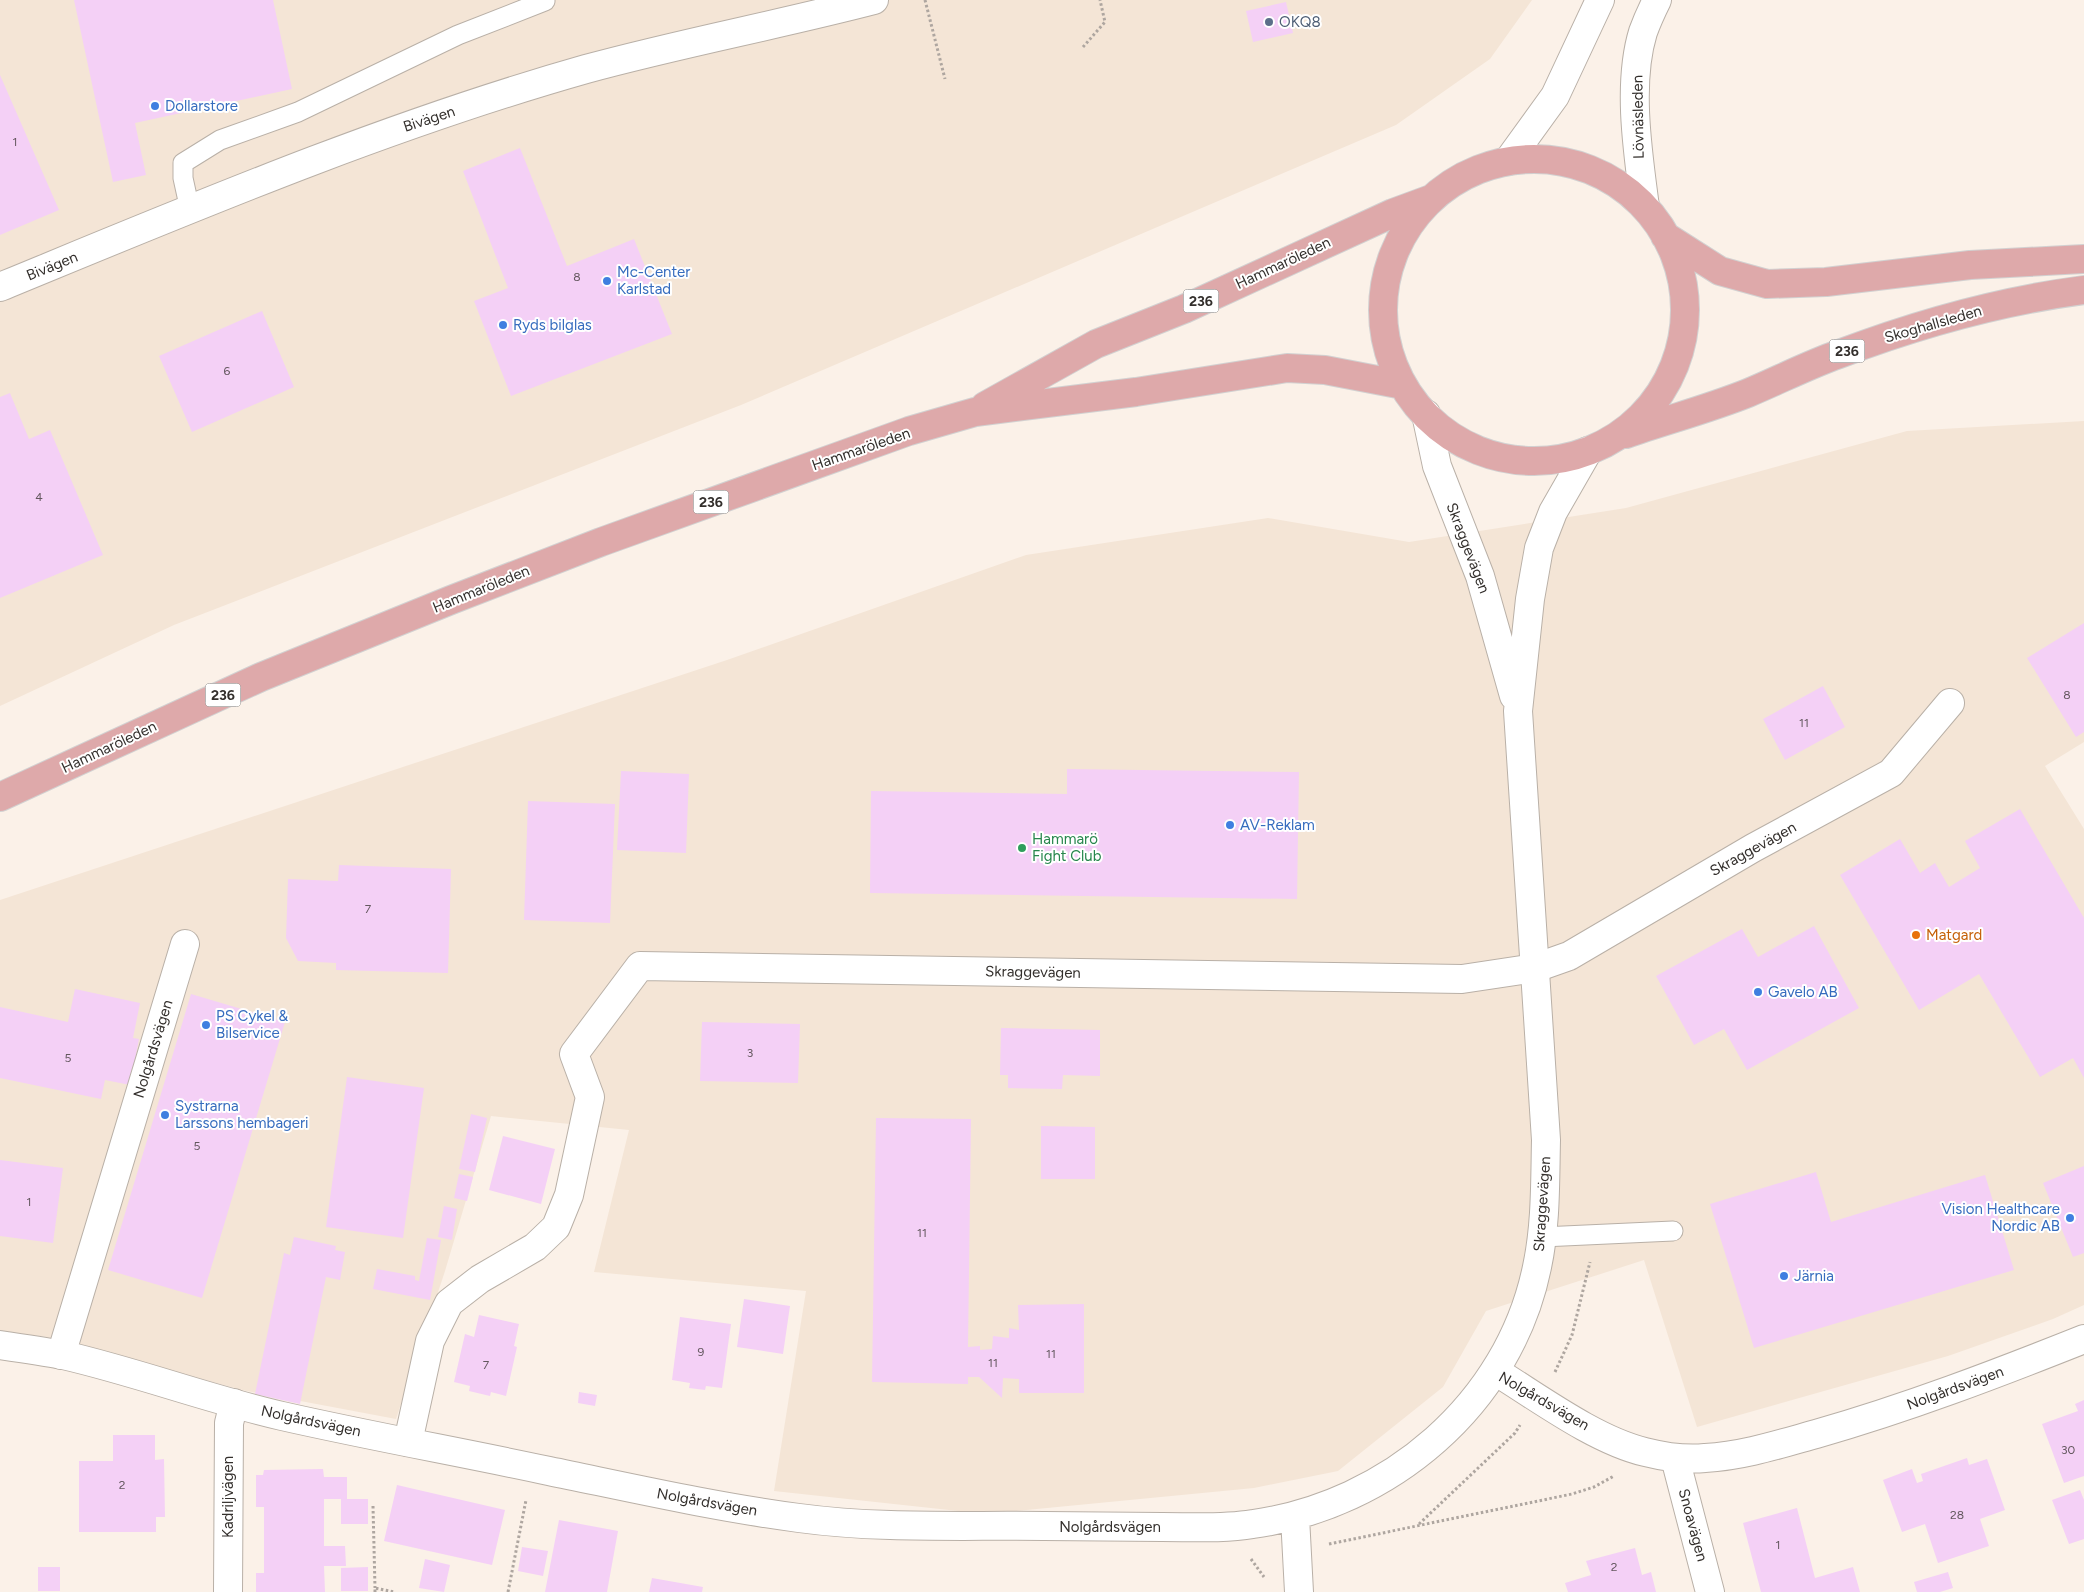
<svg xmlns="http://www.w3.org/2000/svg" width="2084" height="1592" font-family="Figtree,sans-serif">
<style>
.built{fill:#f4e5d6}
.building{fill:#f4d0f6}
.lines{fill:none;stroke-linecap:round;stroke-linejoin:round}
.service-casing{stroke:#b9b0a7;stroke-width:21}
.minor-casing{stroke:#b9b0a7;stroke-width:30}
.tertiary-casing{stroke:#b9b0a7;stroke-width:30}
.primary-casing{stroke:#d2d1d1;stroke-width:30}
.path{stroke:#aea6a0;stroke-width:3;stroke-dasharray:2.5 2.5;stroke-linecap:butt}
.service{stroke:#fff;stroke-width:19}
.minor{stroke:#fff;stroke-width:28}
.tertiary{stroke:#fff;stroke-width:28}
.primary{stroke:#dea9aa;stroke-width:28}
.service-dot{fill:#5c6f8a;stroke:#fff;stroke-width:2}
.shop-dot{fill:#3f7fe0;stroke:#fff;stroke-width:2}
.leisure-dot{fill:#2e9e5b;stroke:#fff;stroke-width:2}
.food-dot{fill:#e8710a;stroke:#fff;stroke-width:2}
.labels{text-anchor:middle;stroke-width:4;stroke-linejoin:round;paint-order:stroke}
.number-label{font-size:12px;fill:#63575e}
.shield{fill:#fff;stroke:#706d6b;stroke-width:1}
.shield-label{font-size:14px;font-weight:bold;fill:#332f2c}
.service-label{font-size:15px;fill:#4e5e75;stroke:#fff;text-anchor:start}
.shop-label{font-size:15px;fill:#366cbe;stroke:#fff;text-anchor:start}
.street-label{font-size:15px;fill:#332f2c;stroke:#fff}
.leisure-label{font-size:15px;fill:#27864d;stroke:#fff;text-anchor:start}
.food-label{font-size:15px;fill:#c56008;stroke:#fff;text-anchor:start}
</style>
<rect width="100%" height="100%" fill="#fbf1e8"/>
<path class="built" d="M0 0H1532L1490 59 1396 125 741 405 174 625 0 706Z
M2084 421V742L2045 766 2084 829V1305L2053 1319 1948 1356 1697 1427 1644 1260 1486 1311 1443 1387 1338 1471 1254 1488 986 1514 774 1491 806 1291 594 1272 629 1130 491 1116 445 1271 396 1419 242 1390 48 1337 0 1331V900L727 660 1026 555 1268 518 1409 542 1626 508 1907 431Z"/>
<path class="building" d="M74 0H273L292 89 135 123 146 175 113 182Z
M1286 2 1293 33 1253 42 1246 11Z
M0 75 59 210 0 235Z
M520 148 567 266 634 239 672 334 511 396 474 301 508 288 463 171Z
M262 311 294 387 192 432 159 356Z
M10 393 29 439 50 430 103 555 0 598V397Z
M2084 623V732L2076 737 2027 658Z
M1823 686 1845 727 1785 760 1763 719Z
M1067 769 1299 772 1297 899 870 893 871 791 1067 794Z
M621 771 689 774 686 853 617 850Z
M528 801 615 804 610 923 524 920Z
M2020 809 2084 918V1078L2073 1058 2040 1077 1979 974 1919 1010 1840 875 1900 839 1920 873 1935 863 1949 887 1980 868 1965 841Z
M339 865 451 869 448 973 336 970V963L298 961 286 938 288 879 338 881Z
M1814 926 1859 1008 1747 1070 1724 1029 1694 1045 1656 976 1742 929 1758 957Z
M75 989 140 1003 133 1038 139 1039 130 1085 105 1080 101 1099 0 1078V1007L68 1022Z
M191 994 285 1022 202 1298 108 1270Z
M702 1022 800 1024 798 1083 700 1081Z
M1001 1028 1100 1030V1076L1063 1075 1062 1089 1008 1088V1075H1000Z
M347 1077 424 1088 403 1238 326 1227Z
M471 1114 487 1118 475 1172 459 1169Z
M876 1118 971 1119 968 1347 980 1346V1350L992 1349 993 1336 1009 1338V1328L1019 1330 1018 1305 1084 1304V1393H1019V1379L1003 1378 1002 1398 979 1377H968V1384L872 1382Z
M1041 1126 1095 1127V1179H1041Z
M503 1136 555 1149 541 1204 489 1190Z
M0 1160 63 1168 53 1243 0 1236Z
M2084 1166V1253L2073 1257 2043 1183Z
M1816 1172 1831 1222 1985 1175 2014 1270 1754 1348 1710 1204Z
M459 1174 473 1177 467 1201 454 1198Z
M444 1206 457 1209 452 1240 438 1237Z
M294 1237 336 1246 335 1250 345 1252 340 1280 326 1277 300 1404 255 1394 284 1253 290 1255Z
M427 1238 441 1240 430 1300 373 1289 377 1269 415 1276V1280L419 1281Z
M744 1299 790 1306 783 1354 737 1347Z
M479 1315 519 1324 514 1346 517 1347 506 1396 491 1392 490 1396 469 1391 470 1386 454 1382 465 1334 474 1337Z
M680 1317 731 1324 722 1388 706 1386 705 1390 689 1388 690 1383 672 1380Z
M579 1392 597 1395 595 1406 578 1403Z
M2084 1400V1476L2064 1483 2042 1424 2078 1411 2075 1404Z
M113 1435H155V1460L164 1459 165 1517H156V1532H79V1461H113Z
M1967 1458 1969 1465 1987 1459 2005 1510 1980 1519 1989 1546 1938 1563 1925 1524 1902 1532 1883 1480 1912 1469 1917 1483 1923 1481 1921 1474Z
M323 1469 324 1477H347V1499H368V1524H341V1499H324V1546H345L346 1566H324L325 1592H256V1573H264V1507H256V1475H263L264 1470Z
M397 1485 505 1510 492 1565 384 1541Z
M2080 1490 2084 1500V1539L2069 1544 2052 1500Z
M1797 1508 1815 1578 1853 1567 1860 1592H1761L1743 1523Z
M559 1520 618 1531 607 1592H545Z
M522 1547 548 1551 543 1576 518 1571Z
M1635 1548 1642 1575 1651 1572 1656 1592H1568L1565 1583 1591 1575 1586 1561Z
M425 1559 450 1565 444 1592 419 1588Z
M38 1567H60V1591H38Z
M368 1567V1591H341V1568Z
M1948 1572 1953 1588 1940 1592H1917L1914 1582Z
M652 1578 703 1587 702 1592H649Z"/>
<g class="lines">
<g class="service-casing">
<path id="service" d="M190 210 183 178V163L220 140 298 112 458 35 545 1
M1542 1237 1673 1231"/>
</g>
<g class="minor-casing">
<path id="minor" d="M0 287C192 208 385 126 586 69 681 43 778 25 874 0
M61 1355 185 944
M1495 1371C1539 1398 1595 1440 1645 1452 1665 1457 1685 1460 1705 1458 1743 1456 1780 1444 1816 1434 1907 1408 1996 1374 2084 1339
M408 1442 430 1341 449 1303 480 1279 535 1247 556 1227 569 1195 590 1097 574 1054 640 966 1462 979 1535 968 1569 956 1753 848 1891 773 1950 703
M1675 1458 1710 1592
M228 1592 229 1423 234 1403"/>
</g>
<g class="tertiary-casing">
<path id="tertiary" d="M1508 161 1555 96 1600 0
M1645 207C1638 154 1627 84 1643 32 1647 21 1652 10 1657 0
M1426 414 1437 466 1480 576 1514 696
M0 1345C21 1348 42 1351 63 1355 137 1372 208 1399 282 1416 370 1436 460 1452 549 1471 632 1488 715 1507 799 1518 880 1529 962 1525 1044 1526 1083 1526 1122 1527 1162 1527 1192 1527 1223 1529 1253 1524 1389 1505 1509 1404 1537 1267 1546 1225 1545 1182 1546 1140L1518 711 1530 599 1539 548 1553 512 1588 451
M1295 1517 1299 1592"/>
</g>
<g class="primary-casing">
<path id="primary" d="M1383 310a151 151 0 1 1 302 0a151 151 0 1 1-302 0Z
M1665 236 1720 271 1767 284 1826 282 1970 265 2084 259
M985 406 1096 344 1184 309 1393 213 1431 199
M1626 434C1666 420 1708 409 1748 393 1779 380 1808 365 1839 354 1918 324 2000 301 2084 290
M0 797 261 677 451 600 601 542 909 431 975 412 1136 392 1287 368 1325 370 1403 385"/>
</g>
<path class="path" d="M925 0 945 79
M1083 47 1105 22 1100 0
M1555 1372 1572 1335 1590 1262
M373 1506 375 1588
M1419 1524 1515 1433 1520 1425
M1329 1544 1572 1494 1594 1487 1614 1476
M1251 1559 1264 1577
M375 1592V1588L394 1592
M508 1592 526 1500"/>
<use href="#service" class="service"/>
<use href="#minor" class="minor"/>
<use href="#tertiary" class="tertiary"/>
<use href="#primary" class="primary"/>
</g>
<circle class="service-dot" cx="1269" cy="22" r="5"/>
<g class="shop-dot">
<circle cx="155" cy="106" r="5"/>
<circle cx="607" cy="281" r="5"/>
<circle cx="503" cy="325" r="5"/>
<circle cx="1230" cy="825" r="5"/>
<circle cx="1758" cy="992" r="5"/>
<circle cx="206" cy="1025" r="5"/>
<circle cx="165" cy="1115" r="5"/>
<circle cx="2070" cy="1218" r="5"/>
<circle cx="1784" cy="1276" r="5"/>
</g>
<circle class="leisure-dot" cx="1022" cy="848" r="5"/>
<circle class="food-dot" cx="1916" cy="935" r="5"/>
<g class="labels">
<g class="number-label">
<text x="15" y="146">1</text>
<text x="577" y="281">8</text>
<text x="227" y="375">6</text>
<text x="39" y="501">4</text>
<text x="2067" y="699">8</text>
<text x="1804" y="727">11</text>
<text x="368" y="913">7</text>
<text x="750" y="1057">3</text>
<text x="68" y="1062">5</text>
<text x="197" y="1150">5</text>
<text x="29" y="1206">1</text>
<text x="922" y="1237">11</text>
<text x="701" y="1356">9</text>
<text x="1051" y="1358">11</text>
<text x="993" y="1367">11</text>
<text x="486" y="1369">7</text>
<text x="2068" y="1454">30</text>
<text x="122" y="1489">2</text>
<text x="1957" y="1519">28</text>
<text x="1778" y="1549">1</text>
<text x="1614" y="1571">2</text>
</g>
<g class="shield">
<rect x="1183.5" y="289.5" width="35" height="23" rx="4"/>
<rect x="1829.5" y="339.5" width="35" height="23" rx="4"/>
<rect x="693.5" y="490.5" width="35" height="23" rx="4"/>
<rect x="205.5" y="683.5" width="35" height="23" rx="4"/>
</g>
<g class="shield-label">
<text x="1201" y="306">236</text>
<text x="1847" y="356">236</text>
<text x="711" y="507">236</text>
<text x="223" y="700">236</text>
</g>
<g class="service-label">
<text x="1279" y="27">OKQ8</text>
</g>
<g class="shop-label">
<text x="165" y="111">Dollarstore</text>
<text x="617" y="277">Mc-Center<tspan x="617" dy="17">Karlstad</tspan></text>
<text x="513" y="330">Ryds bilglas</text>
<text x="1240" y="830">AV-Reklam</text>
<text x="1768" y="997">Gavelo AB</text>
<text x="216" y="1021">PS Cykel &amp;<tspan x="216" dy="17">Bilservice</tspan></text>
<text x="175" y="1111">Systrarna<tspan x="175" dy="17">Larssons hembageri</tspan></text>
<text x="2060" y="1214" text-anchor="end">Vision Healthcare<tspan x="2060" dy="17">Nordic AB</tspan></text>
<text x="1794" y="1281">Järnia</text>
</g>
<g class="street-label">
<text transform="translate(1638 117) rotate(-91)" y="5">Lövnäsleden</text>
<text transform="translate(429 119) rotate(-18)" y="5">Bivägen</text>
<text transform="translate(1283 263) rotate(-25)" y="5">Hammaröleden</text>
<text transform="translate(52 266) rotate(-22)" y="5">Bivägen</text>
<text transform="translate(1933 324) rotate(-16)" y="5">Skoghallsleden</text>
<text transform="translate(861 449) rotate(-19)" y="5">Hammaröleden</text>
<text transform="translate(1468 548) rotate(69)" y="5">Skraggevägen</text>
<text transform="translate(481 589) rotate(-22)" y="5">Hammaröleden</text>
<text transform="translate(109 747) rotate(-25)" y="5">Hammaröleden</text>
<text transform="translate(1753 849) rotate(-29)" y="5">Skraggevägen</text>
<text transform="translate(1033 972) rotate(1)" y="5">Skraggevägen</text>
<text transform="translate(153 1049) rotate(-73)" y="5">Nolgårdsvägen</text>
<text transform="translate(1542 1204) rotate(-86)" y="5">Skraggevägen</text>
<text transform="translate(1955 1388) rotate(-20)" y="5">Nolgårdsvägen</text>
<text transform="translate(1544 1401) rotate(30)" y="5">Nolgårdsvägen</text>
<text transform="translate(311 1421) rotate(12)" y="5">Nolgårdsvägen</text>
<text transform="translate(228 1497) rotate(-90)" y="5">Kadriljvägen</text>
<text transform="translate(707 1502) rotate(10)" y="5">Nolgårdsvägen</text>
<text transform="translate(1693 1525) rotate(75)" y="5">Snoavägen</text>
<text x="1110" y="1532">Nolgårdsvägen</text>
</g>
<g class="leisure-label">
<text x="1032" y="844">Hammarö<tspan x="1032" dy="17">Fight Club</tspan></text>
</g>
<g class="food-label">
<text x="1926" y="940">Matgard</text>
</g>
</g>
</svg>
